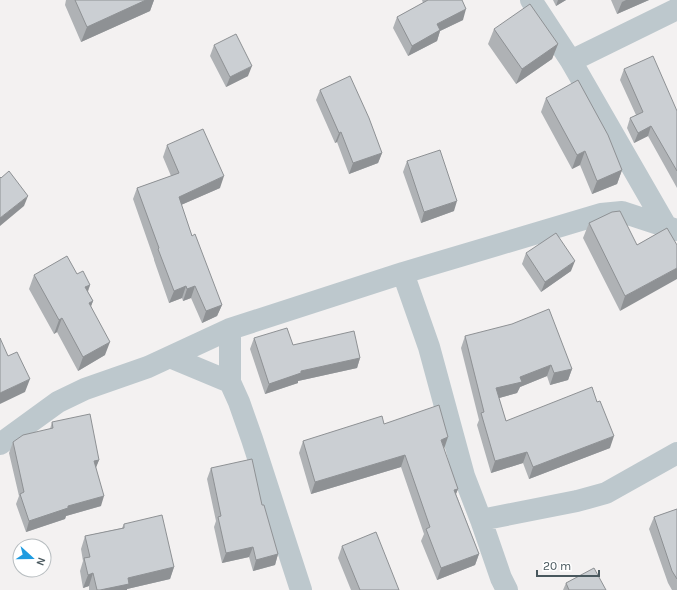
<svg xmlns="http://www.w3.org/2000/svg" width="677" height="590" font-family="Karla,sans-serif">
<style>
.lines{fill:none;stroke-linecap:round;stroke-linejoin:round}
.minor{stroke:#bdc8cd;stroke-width:22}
.wall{fill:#afb2b5}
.shaded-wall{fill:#8e9194}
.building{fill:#cbcfd3;stroke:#8e9194}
</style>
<rect width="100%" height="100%" fill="#f3f1f1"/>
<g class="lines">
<path class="minor" d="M531 0 571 61 666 226
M571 61 677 9
M403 273 429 347 464 476 481 520 501 578 507 590
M230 329V382L239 402 252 439 301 590
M170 357 230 382
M0 444 58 402 85 389 148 367 230 329 403 273 601 214 622 212 677 230
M481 520 577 501 606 493 677 453"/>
</g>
<path class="wall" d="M66 0H154L150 11 81 42 65 5Z
M422 0H462L463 20 440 31 437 41 408 56 393 28 397 17 423 3Z
M553 0H566L556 6Z
M611 0H649L617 14Z
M494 29 558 44 552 59 516 84 488 44Z
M214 45 248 76 226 87 210 56Z
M624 69 677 111V188L648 136 634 143 627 128 630 118 636 115 620 80Z
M320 90 382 153 378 163 349 174 337 142 335 143 316 100Z
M546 98 622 170 617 184 592 194 580 165 572 169 541 112Z
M167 145 220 188 181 205 192 236 222 305 217 316 202 323 191 298 183 301 182 298 169 303 154 260V259L133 199 137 188 171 176 163 157Z
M407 161 454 211 421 223 403 172Z
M589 223 637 245 667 228 620 311 583 238Z
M526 253 571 271 541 292 522 264Z
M77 274 90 285 88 292 93 301 91 306 105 355 78 371 57 332 54 334 29 289 34 275Z
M465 336 572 369 568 380 550 385 547 376 520 387 517 393 499 398 506 421 610 448 529 479 523 463 491 473 477 425 479 420 461 348Z
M254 338 293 345 360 358 357 368 298 381V383L265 394 250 349Z
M52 422 99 460 96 467 101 506 66 516 65 519 26 532 16 504 19 496 9 453 13 442 50 429Z
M384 424 444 449 458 489 456 494 479 554 475 565 437 580 421 541 424 534 401 467 311 494 299 453 303 441Z
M211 468 262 505 278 554 275 565 253 571 249 557 222 563 214 527 216 521 207 479Z
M677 509V590H672L668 583 649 529 654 517Z
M124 524 174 567 170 579 127 589V590H89V586L83 588 80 571 83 561 81 549 85 536 122 528Z
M342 546 399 590H351L338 558Z
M566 583 606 590H563Z"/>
<path class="shaded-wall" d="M146 0H154L150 11 81 42 87 27Z
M558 0H566L556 6Z
M626 0H649L617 14 622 2Z
M466 9 463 20 440 31 437 41 408 56 412 46 437 24Z
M558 44 552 59 516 84 522 69Z
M252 66 248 76 226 87 230 77Z
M651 126 648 136 634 143 638 133Z
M341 132 337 142 335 143 339 133Z
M585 151 580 165 572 169 577 155Z
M382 153 378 163 349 174 353 163Z
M622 170 617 184 592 194 597 181Z
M224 176 220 188 174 208 179 197Z
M28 196 24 206 0 226V218Z
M457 201 454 211 421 223 424 212Z
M575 261 571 271 541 292 545 282Z
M677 268V279L620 311 625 296Z
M90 285 85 298V287Z
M186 286 182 298 169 303 174 291Z
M195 286 191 298 183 301 187 289Z
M93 301 88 314 89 303Z
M222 305 217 316 202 323 206 311Z
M62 318 57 332 54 334 59 320Z
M110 342 105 355 78 371 83 357Z
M360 358 357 368 298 381V383L265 394 269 384 301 371Z
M551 365 547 376 520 387 517 393 492 400 496 388 520 377Z
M572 369 568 380 550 385 554 373Z
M30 379 25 392 0 404V393Z
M614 436 610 448 529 479 533 467Z
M448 437 444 449 441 440Z
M527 452 523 463 491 473 495 461Z
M405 455 401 467 311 494 315 482Z
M99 460 95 470 94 461Z
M458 489 453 501 454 490Z
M104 496 101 506 66 516 65 519 26 532 29 521 68 506Z
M253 547 249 557 222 563 226 553Z
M278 554 275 565 253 571 256 560Z
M479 554 475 565 437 580 441 568Z
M174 567 170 579 127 589V590H100L128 578Z
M93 573 89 586 83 588 88 575Z"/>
<path class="building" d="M75 0H146L87 27Z
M428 0H462L466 9 437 24 440 30 412 46 397 17Z
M530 4 558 44 522 69 494 29Z
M236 34 252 66 230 77 214 45Z
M653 56 677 111V171L651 126 638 133 630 118 643 112 624 69Z
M350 76 369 118 382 153 353 163 341 132 339 133 320 90Z
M578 80 608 135 622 170 597 181 585 151 577 155 546 98Z
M203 129 224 176 179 197 192 236 195 234 222 305 206 311 195 286 187 289 186 286 174 291 158 249 159 248 137 188 179 173 167 145Z
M440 150 457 201 424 212 407 161Z
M9 171 28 196 0 218V177L1 178Z
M620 211 637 245 667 228 677 245V268L625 296 589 223 612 212Z
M556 233 575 261 545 282 526 253Z
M67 256 77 274 83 271 90 285 85 287 93 301 89 303 110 342 83 357 62 318 59 320 34 275Z
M549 309 572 369 554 373 551 365 520 377 522 382 496 388 506 421 592 387 597 402 600 401 614 436 533 467 527 452 495 461 481 413 484 412 465 336 512 324Z
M287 328 293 345 354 331 360 358 301 371V373L269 384 254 338Z
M0 338 8 356 17 352 30 379 0 393Z
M439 405 448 437 441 440 458 489 454 490 479 554 441 568 426 529 430 527 405 455 315 482 303 441 382 416 384 424Z
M90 414 99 460 94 461 104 496 68 506V508L29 521 20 494 24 492 13 442 23 435 53 428 52 422Z
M252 459 262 505H264L278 554 256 560 253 547 226 553 218 517 221 516 211 468Z
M677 509V579L672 571 654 517Z
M162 515 174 567 128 578 129 584 100 590H97L93 573 88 575 84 558 90 557 85 536 124 528V524Z
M376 532 399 590H360L342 546Z
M594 568 606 590H569L566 583Z"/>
<g transform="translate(32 558) rotate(111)"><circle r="19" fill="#ffffff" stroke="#b6bcbf"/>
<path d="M0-3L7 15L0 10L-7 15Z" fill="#1e9be0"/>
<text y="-6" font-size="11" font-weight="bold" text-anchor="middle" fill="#49585e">N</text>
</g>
<path d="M537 570v6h62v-6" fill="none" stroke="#49585e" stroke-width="2"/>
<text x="543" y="570" font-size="12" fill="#49585e" stroke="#ffffff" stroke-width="3" paint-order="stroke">20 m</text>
</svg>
